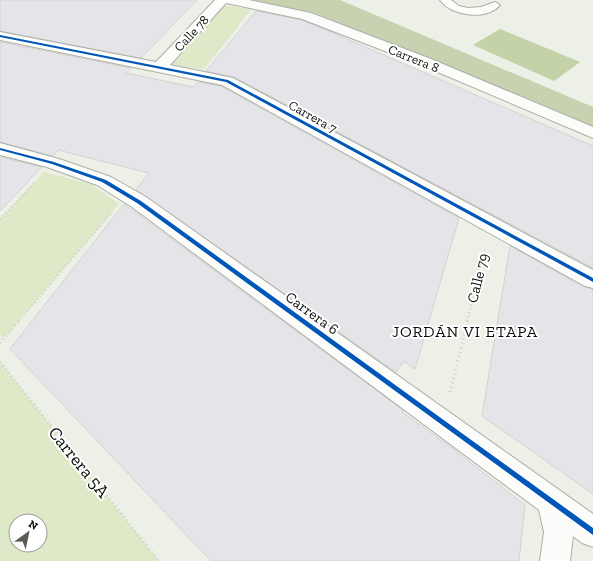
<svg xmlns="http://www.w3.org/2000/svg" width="593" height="561" font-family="'Zilla Slab',serif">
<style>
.green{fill:#dee9c8;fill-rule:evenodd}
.forest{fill:#c7d2b0}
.water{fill:#c4d2a8}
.building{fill:#e5e4e8;stroke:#d2d3d1}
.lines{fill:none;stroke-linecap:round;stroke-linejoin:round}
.service-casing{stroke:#abaea6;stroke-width:2}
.minor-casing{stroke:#abaea6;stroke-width:2}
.path-far2{stroke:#cecfcc;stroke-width:1.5;stroke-dasharray:0.5 2;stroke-linecap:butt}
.path-far1{stroke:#cecfcc;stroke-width:2.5;stroke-dasharray:1 3;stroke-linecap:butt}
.path{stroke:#cecfcc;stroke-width:3;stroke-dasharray:1 3.5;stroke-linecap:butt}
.service{fill:#fcfdfb;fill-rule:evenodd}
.minor{fill:#fcfdfb;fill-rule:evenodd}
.cycleway-casing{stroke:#fff;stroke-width:3}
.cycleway{fill:#0057b8;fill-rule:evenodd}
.labels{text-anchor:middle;stroke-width:4;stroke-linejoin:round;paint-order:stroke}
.far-street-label{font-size:13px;fill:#0b0d08;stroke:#fff}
.street-label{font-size:15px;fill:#0b0d08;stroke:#fff}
.neighbourhood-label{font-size:16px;letter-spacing:1px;fill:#0b0d08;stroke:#fff}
.near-street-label{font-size:18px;fill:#0b0d08;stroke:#fff}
</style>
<rect width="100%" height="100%" fill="#ecf0e6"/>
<path class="green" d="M223 5 251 9 203 70 173 64Z
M44 172 90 184 119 204 5 337 0 335V219Z
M0 362 159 561H0ZM16 521H40V545H16Z"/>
<path class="forest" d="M245 0H340L593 107V127L426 57 312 12Z"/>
<path class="water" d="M500 29 580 62 554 81 473 45Z"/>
<path class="building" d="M0 0H197L141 58 0 31Z
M256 11 302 20 326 30 593 146V268L234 77 206 71Z
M0 42 131 68 126 73 193 87 198 82 221 86 459 218 415 369 404 361 396 372 136 190 149 173 58 150 53 156 0 142Z
M0 157 42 167 0 211Z
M124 204 403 410 402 412 452 448 525 505 519 561H211L10 349Z
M510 246 584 287 593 289V494L482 416Z"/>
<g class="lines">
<g class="service-casing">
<path id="service" d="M440 0H451L459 6 468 8 481 7 495 2 500 5C487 21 451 16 440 0Z"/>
</g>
<g class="minor-casing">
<path id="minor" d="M215 0H249L311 13 431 59 593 127V138L421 65 302 19 226 3 170 65 233 78 593 270V288L585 286 222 85 0 40V32L156 62Z
M0 143 59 159 111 177 146 197 593 514V547L582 543 573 536 570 561H540L544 532 539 510 132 207 97 185 47 167 0 155Z"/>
</g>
<path class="path-far2" d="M214 56 240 23"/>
<path class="path-far1" d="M0 219 35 182
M19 321 111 213
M467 321 485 249"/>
<path class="path" d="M0 343 20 320
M0 362 159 561
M450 392 468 320"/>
<use href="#service" class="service"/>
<use href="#minor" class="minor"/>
<g class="cycleway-casing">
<path id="cycleway" d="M0 35 228 80 593 278V282L226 82 0 37Z
M0 148 54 162 106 180 141 201 593 528V535L137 203 102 182 52 164 0 150Z"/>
</g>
<use href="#cycleway" class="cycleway"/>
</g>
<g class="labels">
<g class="far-street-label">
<text transform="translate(191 33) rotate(-47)" y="5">Calle 78</text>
<text transform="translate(414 58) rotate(22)" y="5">Carrera 8</text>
<text transform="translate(313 116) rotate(29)" y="5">Carrera 7</text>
</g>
<g class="street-label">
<text transform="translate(478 278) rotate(-76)" y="5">Calle 79</text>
<text transform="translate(312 313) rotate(36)" y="5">Carrera 6</text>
</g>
<g class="neighbourhood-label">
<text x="465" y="337">JORDÁN VI ETAPA</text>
</g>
<g class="near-street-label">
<text transform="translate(79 462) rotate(51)" y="6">Carrera 5A</text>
</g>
</g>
<g transform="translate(28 533) rotate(33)"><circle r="19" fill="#ffffff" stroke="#9d9e9c"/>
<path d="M0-3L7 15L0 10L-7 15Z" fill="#5a5c56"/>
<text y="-6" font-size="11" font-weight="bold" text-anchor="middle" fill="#0b0d08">N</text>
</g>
</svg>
